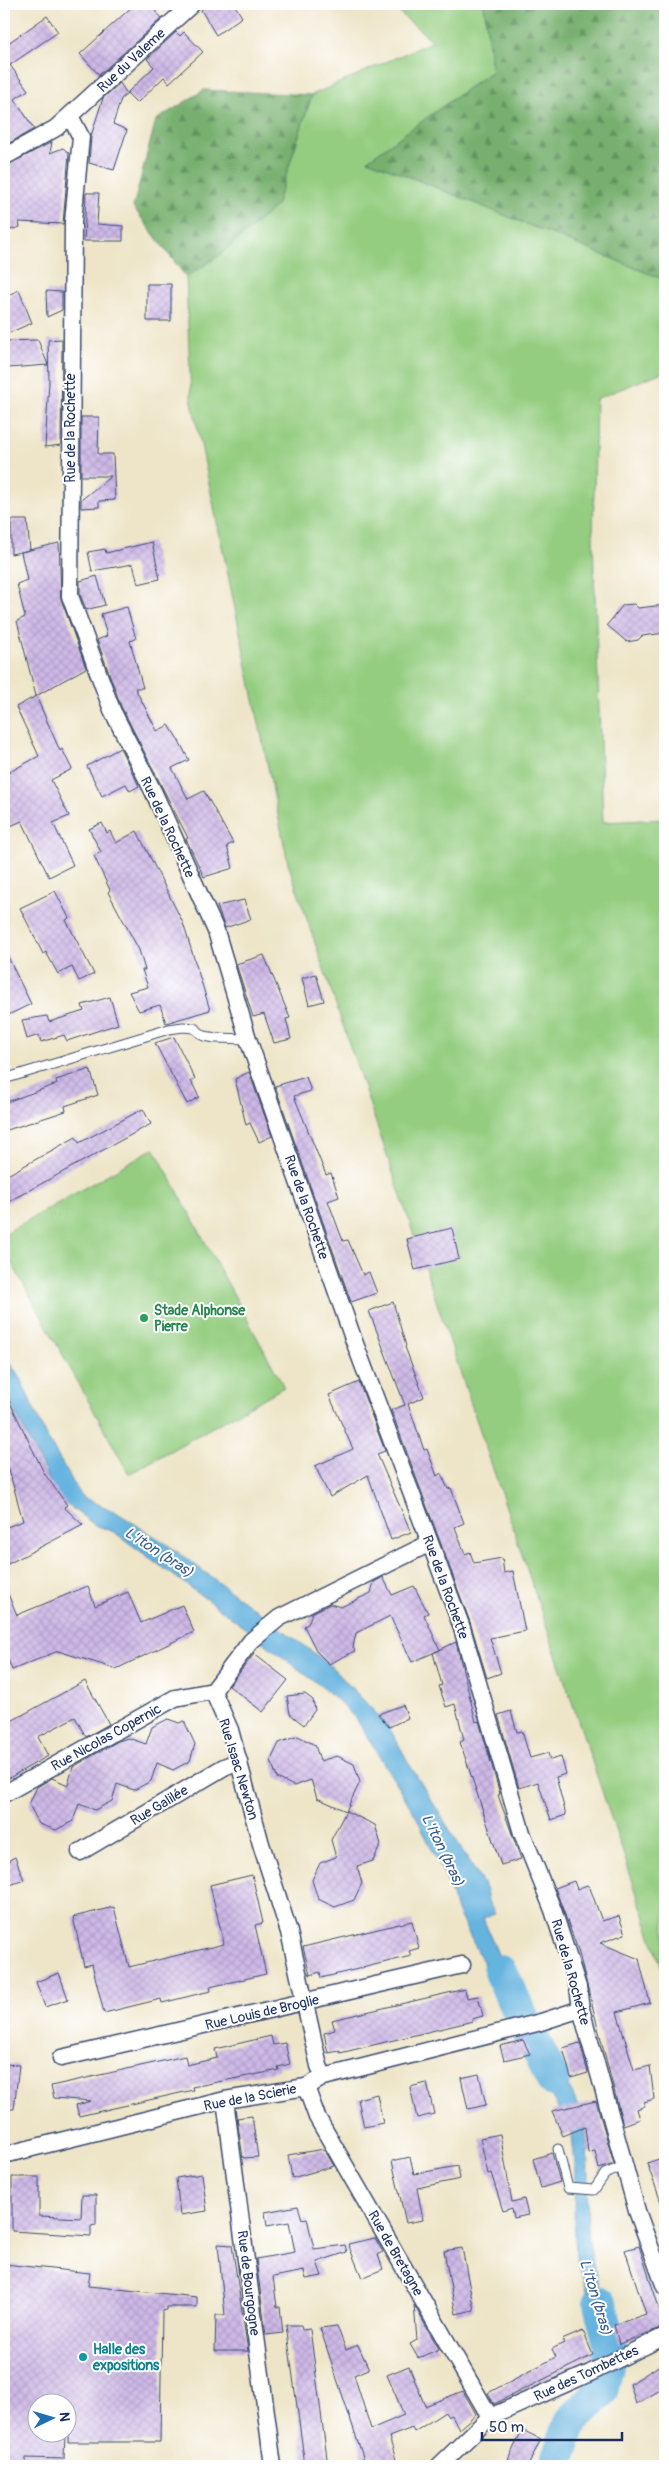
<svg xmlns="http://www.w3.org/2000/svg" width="669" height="2470" font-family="Pangolin,sans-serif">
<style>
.grass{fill:#94cd80;stroke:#587e6f}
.forest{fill:url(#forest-firs);stroke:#497066}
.water{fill:#65b3df;stroke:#40719e}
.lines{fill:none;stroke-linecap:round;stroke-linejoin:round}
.river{stroke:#65b3df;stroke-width:34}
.building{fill:url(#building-cross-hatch)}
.service-casing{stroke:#3b4a6e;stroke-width:11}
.minor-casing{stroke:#3b4a6e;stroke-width:19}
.service{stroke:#fff;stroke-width:9}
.minor{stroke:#fff;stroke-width:16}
.leisure-dot{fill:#2e9e5b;stroke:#fff;stroke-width:2}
.culture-dot{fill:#0f9aa8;stroke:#fff;stroke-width:2}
.labels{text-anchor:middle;stroke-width:4;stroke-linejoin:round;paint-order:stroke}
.street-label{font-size:14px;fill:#1b2f5e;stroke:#fff}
.leisure-label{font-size:14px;font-weight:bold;fill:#27864d;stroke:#fff;text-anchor:start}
.culture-label{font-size:14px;font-weight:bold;fill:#0d838f;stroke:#fff;text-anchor:start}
.water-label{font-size:15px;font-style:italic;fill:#355d8b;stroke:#fff}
</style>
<defs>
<pattern id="forest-firs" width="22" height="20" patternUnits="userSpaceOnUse" patternTransform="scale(1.25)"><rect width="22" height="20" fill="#77b06e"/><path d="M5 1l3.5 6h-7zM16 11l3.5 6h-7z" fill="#61905e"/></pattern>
<pattern id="building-cross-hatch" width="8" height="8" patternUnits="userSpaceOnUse" patternTransform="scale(1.25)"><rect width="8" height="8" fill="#ceb8e6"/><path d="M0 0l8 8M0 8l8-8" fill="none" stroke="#b09ec8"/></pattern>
</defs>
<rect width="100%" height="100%" fill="#fff"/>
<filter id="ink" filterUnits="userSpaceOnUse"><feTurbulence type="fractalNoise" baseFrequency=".02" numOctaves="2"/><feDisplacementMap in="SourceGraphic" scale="10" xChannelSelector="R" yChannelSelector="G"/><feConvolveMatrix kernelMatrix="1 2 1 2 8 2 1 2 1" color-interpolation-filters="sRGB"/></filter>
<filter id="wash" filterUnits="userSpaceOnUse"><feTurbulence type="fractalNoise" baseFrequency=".0096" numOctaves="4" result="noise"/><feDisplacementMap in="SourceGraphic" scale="20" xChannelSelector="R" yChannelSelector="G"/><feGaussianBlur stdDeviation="1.12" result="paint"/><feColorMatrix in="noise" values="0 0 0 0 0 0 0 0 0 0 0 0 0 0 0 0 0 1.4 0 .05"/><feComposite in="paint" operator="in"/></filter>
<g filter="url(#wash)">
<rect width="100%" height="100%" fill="#eee5c8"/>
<path class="grass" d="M389 4H484L492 71 368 160 665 280V371L596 399 593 539 603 822 665 819V1977L288 863 191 397 186 277 220 255 276 206 312 95 433 41Z
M154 1148 284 1387 129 1474 4 1249V1234Z"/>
<path class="forest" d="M484 4H665V280L368 160 492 71Z
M204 90 312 95 276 206 220 255 186 277 133 207 156 120Z"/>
<path class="water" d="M4 1355 19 1376 46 1436 82 1497 116 1512 168 1545 329 1664 389 1727 411 1767 485 1887 488 1901 495 1914 483 1918 510 1983 518 1982 527 2013 511 2016 458 1913 446 1879 416 1816 357 1720 331 1694 228 1615 114 1532 95 1525 67 1505 52 1486 4 1390Z
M540 2037C556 2066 580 2098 585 2132 592 2172 583 2214 591 2254 596 2284 611 2314 619 2344L606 2350 576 2257 574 2217 575 2164 572 2136 523 2040Z
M617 2373C610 2399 597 2400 582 2417 570 2430 566 2450 560 2466H541L557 2430 591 2383Z"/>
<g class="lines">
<path class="river" d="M500 1972 553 2080
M555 2466 571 2422 601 2391 611 2348 600 2303"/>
</g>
<g id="blocks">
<path class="building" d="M135 4H149L162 18 99 75 80 54Z
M209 4H234L242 17 216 35 201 10Z
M47 16 58 32 10 65 28 90 15 99 34 129 4 146V46Z
M176 32 180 36 184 32 203 52 169 83 164 77 137 103 127 93 154 67 147 59Z
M120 83 127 94 121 99 113 124 127 130 114 170 89 163 91 136 103 98Z
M52 142 50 153 63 148 69 153 63 224 19 222 20 227 4 232V167Z
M86 193H99L97 224 123 226V241H84Z
M147 284H171V321H147Z
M19 290 32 323 4 335V297Z
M46 291 62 292V310L47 317Z
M62 339 61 445 45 447 49 382 48 340Z
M38 340 48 365 8 368 4 341Z
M81 417H99L98 454H113L115 500 99 501V507L81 508V500L111 476H81Z
M11 520H27L30 550 11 554Z
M152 542 160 579 138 584 133 564 92 571 88 552 105 549 106 553Z
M59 543 61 599 86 668 36 696 17 621 25 617 17 584 27 580 21 552Z
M97 576 105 605 86 610 80 594V581Z
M634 604 638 608 665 605V633L642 636 638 640 627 642 607 625 623 605Z
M127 607 136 639 130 641 143 688H135L157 731 169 725 179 741 189 760 172 768 188 799 204 791 233 843 227 846 233 868 204 877 186 839 188 838 121 706 97 640 107 636 101 614Z
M36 696 60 751 62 749 72 769 51 780 69 816 53 823 73 865 49 877 22 821 4 829V775L39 756 16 707Z
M120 748 139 786 130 791 126 784 102 796 87 766Z
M102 823 107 833 110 831 116 843 137 831 183 923 210 1010 166 1023 160 1005 139 1011 129 992 148 987 142 970H145L139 950 108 892 110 890 94 856 101 852 89 829Z
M55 891 69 918 66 920 94 974 79 981 72 967 58 974 46 952 43 954 20 908Z
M244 900 251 919 225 928 217 906Z
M4 949 31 1004 4 1017Z
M264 955 290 1018 286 1019 291 1039 274 1043 264 1014 253 1017 236 964Z
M316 974 324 1001 309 1005 302 978Z
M110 997 118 1024 67 1041 64 1035 41 1042 39 1035 27 1039 22 1020 47 1016 49 1022 84 1011 82 1005Z
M174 1037 195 1079 191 1081 199 1097 187 1104 155 1043Z
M90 1069 98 1095 65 1106 66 1111 4 1131V1103L57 1084 56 1080Z
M249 1072 272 1136 259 1142 250 1123 246 1125 235 1079Z
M306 1077 311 1091 294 1096 326 1175 331 1173 339 1197 328 1201 343 1241 348 1240 363 1275 369 1272 377 1293 351 1302 275 1086Z
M143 1109 151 1124 4 1204V1177L76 1137 79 1143Z
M452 1228 459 1259 415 1270 407 1239Z
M393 1302 406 1346 405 1347 424 1397 408 1404 424 1450 427 1449 437 1476 441 1473 448 1489 451 1488 464 1523 455 1527 465 1554 470 1552 474 1563 502 1558 504 1573 513 1571 525 1631 490 1638 501 1673 487 1678 470 1622 391 1410 405 1405 369 1311Z
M359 1382 385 1451 377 1454 411 1532 391 1540 368 1475 330 1497 315 1466 353 1449 329 1395Z
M4 1390 44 1473 67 1505 64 1507 83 1525 4 1566V1528L23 1521 4 1452Z
M383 1577 392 1595 414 1586 428 1613 424 1615 440 1650 412 1662 390 1616 356 1633 353 1647 355 1651 329 1664 317 1652 304 1626 308 1624 312 1613 330 1604 341 1607 371 1593 374 1582Z
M4 1585 17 1615 88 1586 95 1606 128 1592 141 1623 182 1605 194 1632 116 1669 58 1651 12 1670 4 1649Z
M456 1642 476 1722 479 1721 500 1794 498 1795 521 1859 501 1865 460 1742 464 1740 455 1704 446 1707 439 1686 442 1685 433 1653Z
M254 1654 288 1680 263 1712 229 1686Z
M85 1681 109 1724 86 1737 75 1717 38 1737 48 1756 4 1781V1725Z
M305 1694 313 1700 315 1710 304 1725 290 1714 287 1696Z
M403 1705 408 1718 389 1727 378 1714Z
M511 1711 517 1732 522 1731 530 1758 548 1753 550 1760 561 1757 566 1774 556 1777 566 1815 551 1820 538 1782 519 1788 498 1715Z
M168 1719 179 1723 184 1721 195 1744 190 1761 173 1770 157 1763 151 1781 134 1790 117 1784 112 1801 95 1810 79 1804 73 1821 56 1830 39 1824 29 1804 37 1787 52 1778 68 1785 73 1767 118 1741 128 1738 146 1744 152 1727Z
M298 1736 315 1745 320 1761 337 1756 354 1764 360 1782 346 1811 375 1825 381 1844 373 1861 357 1866 362 1883 354 1900 335 1907 318 1899 312 1880 320 1863 336 1857 331 1840 346 1811 317 1798 311 1780 294 1786 277 1778 271 1760 279 1743Z
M15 1857 24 1880 10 1885 4 1863Z
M252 1875 263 1923 255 1925 266 1974 210 1987 211 1991 202 1993 162 2003 161 1999 104 2013 92 1964 84 1966 73 1917 114 1907 129 1967 224 1944 210 1885Z
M574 1881 577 1889 587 1885 590 1888 602 1921 619 1916 625 1934 600 1943 639 1959 650 2003 617 2012 634 2070 650 2066 654 2099 644 2102 645 2106 637 2109 640 2119 623 2125 578 1950 555 1888Z
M412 1921 419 1948 409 1951 411 1956 321 1978 320 1972 310 1975 303 1947Z
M59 1973 68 1999 45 2007 36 1982Z
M465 1989 467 1998 478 1996 483 2016 472 2019 473 2021 340 2053V2051L328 2053 324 2033 335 2030 332 2020Z
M271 2036 273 2045 285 2043 290 2064 278 2067 279 2070 192 2087 193 2090 79 2116 76 2105 91 2101 54 2098 51 2086 185 2056 187 2065 217 2058 215 2049Z
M523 2040 530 2054 504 2060 500 2046Z
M580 2043 588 2073 571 2078 563 2048Z
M4 2064 19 2065 14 2109H4Z
M479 2074 486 2105 468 2109 461 2078Z
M427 2083 434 2114 417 2118 410 2087Z
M377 2094 383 2123 364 2127 358 2099Z
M596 2101 614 2164 599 2169 595 2151 588 2153 585 2127 563 2136 552 2111Z
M252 2116 258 2157 243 2158 237 2118Z
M500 2134 512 2202 524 2199 528 2215 514 2218 512 2208 503 2211 491 2173 488 2174 480 2138Z
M324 2149 334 2166 292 2178 288 2155Z
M552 2153 560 2182 541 2188 533 2159Z
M410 2157 414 2174 458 2166 460 2179 417 2188 423 2220 406 2223 392 2161Z
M665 2157V2208H663L647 2163Z
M202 2174 207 2211 180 2215 176 2178Z
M12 2177H39V2216L81 2218 82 2195H96V2225L91 2226V2236L12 2231Z
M298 2206 302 2219 307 2218 314 2249 345 2245 347 2252 317 2262 322 2276 306 2279 304 2271 273 2277 277 2307H280L283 2333 266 2335 256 2259 295 2252 289 2222 267 2226 265 2212Z
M375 2238 383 2252 378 2255 383 2269 362 2278 348 2244Z
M218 2244 232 2245 248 2351H215L216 2315H225Z
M639 2246 665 2326 619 2344 614 2325 646 2314 625 2250Z
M462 2248 474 2310 456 2314 444 2251Z
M4 2264 90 2273 88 2286 197 2297V2307H167V2310L162 2311 160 2442H68V2402H38V2432H65L64 2459 26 2458V2466H4Z
M414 2305 439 2349 418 2358 410 2344 417 2340Z
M286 2325H301L302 2330 310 2329 328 2466H305Z
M337 2326 346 2350 358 2345 369 2369 354 2375 371 2429 404 2415 387 2375 409 2366 425 2406 463 2391 476 2414 459 2429 452 2415 448 2417 445 2412 414 2432 412 2428 389 2437 398 2466H366L320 2328Z
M583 2331 593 2355 494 2404 488 2393 556 2357 552 2349 564 2343 562 2340Z
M665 2362V2382L659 2385 662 2389 636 2404 630 2384Z
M522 2430 541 2439 528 2466H521L508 2460Z"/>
</g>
</g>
<g filter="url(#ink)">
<use href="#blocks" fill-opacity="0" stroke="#3b4a6e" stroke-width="1"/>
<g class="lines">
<g class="service-casing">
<path id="service" d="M4 1079 169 1029 183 1027 194 1028 204 1036 216 1038 248 1039
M558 2149 568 2188 594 2190 605 2174 624 2166"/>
</g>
<g class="minor-casing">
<path id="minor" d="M70 116 81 137 73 222 70 596 112 710 154 793 216 931 248 1039 354 1341 461 1625 522 1833 553 1910 578 1987 581 2009 637 2211 665 2287
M4 157 56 128 192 4
M4 1794 175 1698 213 1691
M80 1852 224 1767 239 1761
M61 2058 462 1965
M324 2077 319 2066 289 1932 261 1844 230 1730 213 1691 251 1641 279 1618 430 1543
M306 2087 317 2117 490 2417
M225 2100 273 2466
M4 2155 225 2100 306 2087 324 2077 541 2022 581 2009
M439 2466 490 2417 590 2373 665 2336"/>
</g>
<use href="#service" class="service"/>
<use href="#minor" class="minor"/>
</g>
</g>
<circle class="leisure-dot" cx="144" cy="1318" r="5"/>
<circle class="culture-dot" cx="83" cy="2357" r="5"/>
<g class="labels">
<g class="street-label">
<text transform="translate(131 60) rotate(-43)" y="5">Rue du Valeme</text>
<text transform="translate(70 428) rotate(-90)" y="5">Rue de la Rochette</text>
<text transform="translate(168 827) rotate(65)" y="5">Rue de la Rochette</text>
<text transform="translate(307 1207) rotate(71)" y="5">Rue de la Rochette</text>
<text transform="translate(446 1587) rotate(70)" y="5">Rue de la Rochette</text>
<text transform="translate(106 1737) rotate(-29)" y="5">Rue Nicolas Copernic</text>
<text transform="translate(239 1769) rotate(73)" y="5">Rue Isaac Newton</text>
<text transform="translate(159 1805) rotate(-31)" y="5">Rue Galilée</text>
<text transform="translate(571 1972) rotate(74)" y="5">Rue de la Rochette</text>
<text transform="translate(262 2012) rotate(-13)" y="5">Rue Louis de Broglie</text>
<text transform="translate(250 2097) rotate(-11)" y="5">Rue de la Scierie</text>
<text transform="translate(396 2253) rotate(60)" y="5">Rue de Bretagne</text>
<text transform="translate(249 2283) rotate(83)" y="5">Rue de Bourgogne</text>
<text transform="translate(586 2373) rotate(-25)" y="5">Rue des Tombettes</text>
</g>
<g class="leisure-label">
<text x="154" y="1315">Stade Alphonse<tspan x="154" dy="16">Pierre</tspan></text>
</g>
<g class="culture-label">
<text x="93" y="2354">Halle des<tspan x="93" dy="16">expositions</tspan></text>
</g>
<g class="water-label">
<text transform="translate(159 1552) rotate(33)" y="5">L'Iton (bras)</text>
<text transform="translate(443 1850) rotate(64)" y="5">L'Iton (bras)</text>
<text transform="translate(596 2297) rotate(73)" y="5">L'Iton (bras)</text>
</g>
</g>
<rect width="669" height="2470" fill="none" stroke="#fff" stroke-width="20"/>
<g transform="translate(52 2418) rotate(85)"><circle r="24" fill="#ffffff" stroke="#a4acbf"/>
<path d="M0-4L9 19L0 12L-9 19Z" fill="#1f6fb2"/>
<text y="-8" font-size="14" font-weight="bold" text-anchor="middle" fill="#1b2f5e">N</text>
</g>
<path d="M482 2432v8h140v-8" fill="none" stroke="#1b2f5e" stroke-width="2.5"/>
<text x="489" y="2432" font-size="15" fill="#1b2f5e" stroke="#ffffff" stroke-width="4" paint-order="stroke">50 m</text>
</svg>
